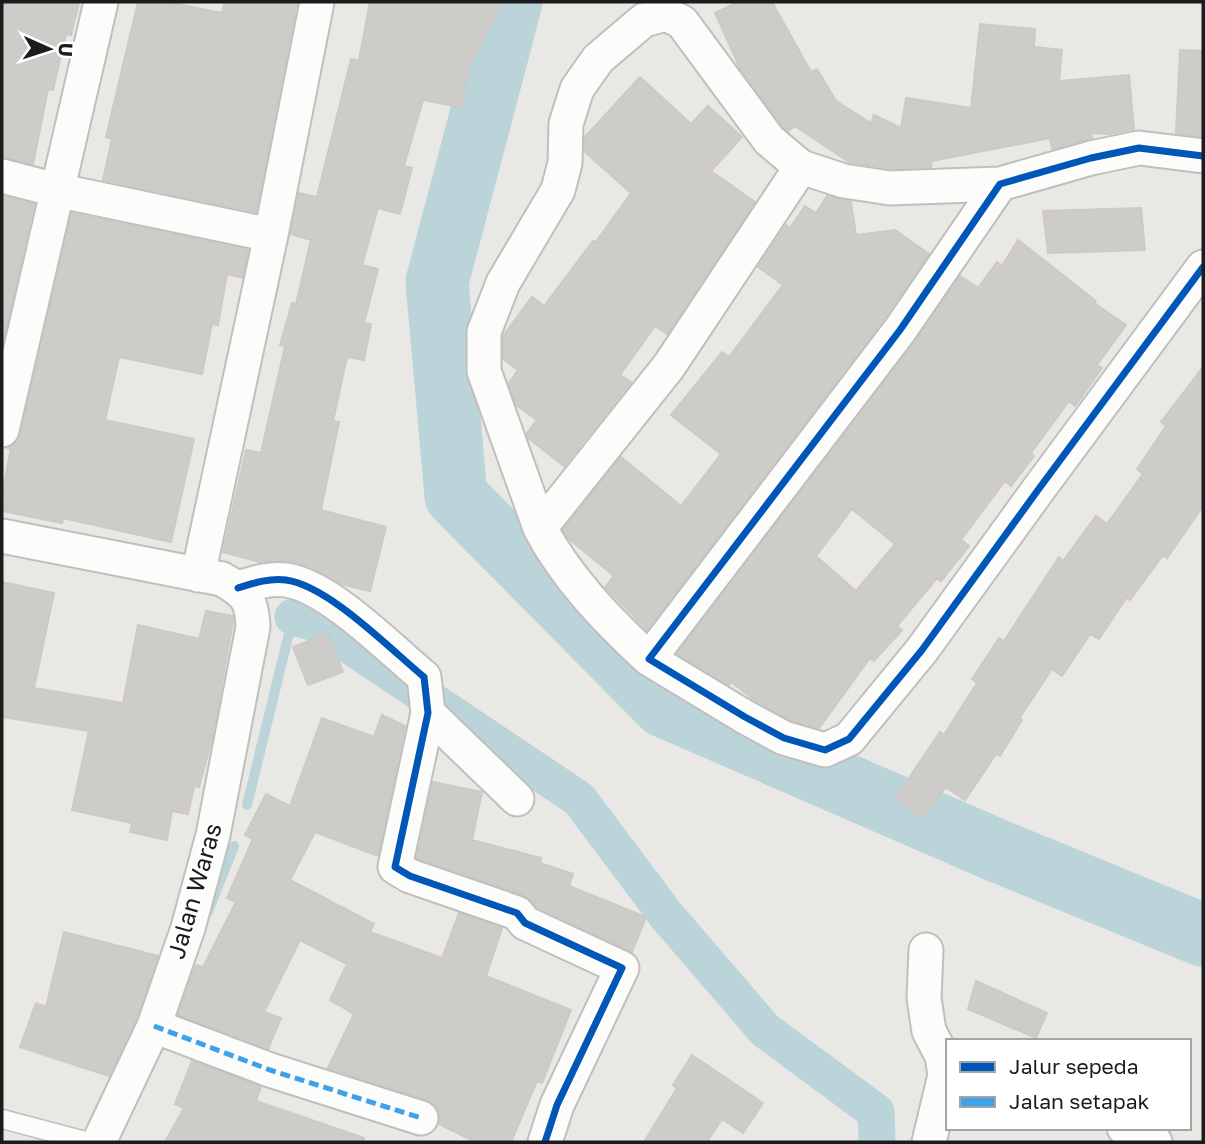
<svg xmlns="http://www.w3.org/2000/svg" width="1205" height="1144" font-family="'Golos Text',sans-serif">
<style>
.lines{fill:none;stroke-linecap:round;stroke-linejoin:round}
.stream{stroke:#bbd4da;stroke-width:10}
.canal{stroke:#bbd4da;stroke-width:37}
.river{stroke:#bbd4da;stroke-width:63}
.building{fill:#ceccc9;stroke:#cdc9c6;stroke-width:2;fill-rule:evenodd}
.service-casing{stroke:#c0bfbd;stroke-width:21}
.minor-casing{stroke:#c0bfbd;stroke-width:37}
.service{stroke:#fcfcfb;stroke-width:18}
.minor{stroke:#fcfcfb;stroke-width:33}
.quiet{stroke:#3da2ea;stroke-width:5;stroke-dasharray:10 5;stroke-linecap:butt}
.cycleway-casing{stroke:#fff;stroke-width:11}
.cycleway{stroke:#0057b8;stroke-width:7}
.labels{text-anchor:middle;stroke-width:5;stroke-linejoin:round;paint-order:stroke}
.street-label{font-size:24px;fill:#1c1c1c;stroke:#fff}
</style>
<rect width="100%" height="100%" fill="#eae8e4"/>
<g class="lines">
<path class="stream" d="M247 805 293 617
M208 912 234 846"/>
<path class="canal" d="M293 617 316 623 579 799 666 915 765 1030 876 1112 877 1142"/>
<path class="river" d="M511 2 437 282 456 496 664 706 998 851 1203 935"/>
</g>
<path class="building" d="M2 2H79L71 35 66 34 53 90 48 89 33 164 2 157Z
M138 2H168L222 13 225 2H297L256 212 103 180 112 139 106 137Z
M370 2H502L468 69 461 107 423 100 404 166 412 168 400 214 378 208 362 265 378 269 364 323 371 324 364 360 347 357 333 421 339 422 321 510 386 527 370 591 341 584 311 567 291 561 260 562 223 552 246 450 261 453 285 346 280 345 292 303 296 304 311 240 291 234 299 193 317 197 351 59 359 60Z
M738 2H772L811 72 817 69 836 101 871 123 874 115 901 128 906 98 971 108 980 24 1035 29 1034 47 1062 50 1059 81 1129 75 1134 129 1110 134 1091 133 1092 138 1052 149 1050 138 932 161 931 167 895 169 849 162 795 126 788 131 783 127 740 68 715 13Z
M1180 50 1203 51V137L1176 133Z
M640 77 691 124 708 106 742 137 711 171 755 202 667 334 655 326 620 375 631 382 564 466 528 438 527 433 537 420 516 405 509 383 518 370 503 359V336L532 297 544 306 593 241 595 243 631 193 585 152V137Z
M2 196 34 204 2 346Z
M827 196 851 202 856 235 895 230 929 254 884 319 647 630 605 587 614 576 569 539 563 530 621 457 681 506 721 454 671 415 722 352 729 357 783 285 758 267 786 225 790 228 805 206 816 213Z
M1141 208 1145 250 1048 253 1043 211Z
M72 213 248 250 242 278 227 274 218 325 212 324 202 374 119 357 105 420 194 439 171 542 63 518 62 523 2 511V495L11 448H9L16 443 21 434Z
M1018 240 1096 301 1094 303 1126 325 1097 365 1102 368 1075 406 1069 401 1031 453 1034 456 1011 486 1005 481 961 540 969 546 941 581 937 578 897 626 902 630 874 661 870 658 819 728 791 720 756 701 731 682 729 685 677 654 915 342 960 276 978 288 997 262 1002 266ZM852 509 895 544 856 591 816 556Z
M1203 367V506L1167 558 1163 555 1130 600 1127 597 1099 639 1090 634 1062 676 1052 669 1019 719 1022 720 1000 756 996 754 965 800 946 787 922 818 896 797 940 732 944 735 977 683 972 679 999 638 1004 641 1059 557 1063 561 1096 516 1107 524 1143 474 1137 469 1166 426 1161 422Z
M2 582 54 593 34 688 123 703 138 625 199 639 206 611 233 616V622L212 739 199 787 194 786 188 814 172 811 167 840 130 832 132 823 72 810 89 731 2 717Z
M328 633 343 672 308 685 293 647Z
M382 715 405 726 378 856 315 832 290 880 374 924 370 932 442 958 459 913 502 928 486 976 571 1010 542 1083 537 1081 511 1142H475L439 1124 440 1113 435 1105 427 1100 328 1068 354 1014 330 1000 347 964 300 940 264 1012 281 1018 268 1049 178 1015 196 965 203 967 236 902 227 898 253 839 245 835 266 794 290 806 322 718 374 737Z
M433 782 482 792 472 840 541 858 540 863 573 874 569 886 646 917 632 952 537 907 523 895 417 858Z
M64 932 158 956 136 1019 109 1076 20 1047 36 1003 46 1007Z
M976 981 1047 1013 1036 1038 968 1009Z
M692 1055 763 1103 743 1133 722 1119 707 1142H644L677 1088 673 1085Z
M192 1061 261 1087 256 1101 364 1138 363 1142H165L184 1108 175 1104Z"/>
<g class="lines">
<g class="service-casing">
<path id="service" d="M2 1119 89 1142"/>
</g>
<g class="minor-casing">
<path id="minor" d="M1203 156 1139 148 1091 158 1000 184 900 330 649 659 745 717 784 738 825 750 849 739 922 650 1038 490 1203 267
M2 176 56 190 271 235
M2 430 101 2
M540 528 484 371V332L503 283 558 190 565 163 566 124 577 89 598 59 644 20 666 14 682 22 769 140 801 167
M2 536 222 579C246 593 252 599 253 627L213 835 188 928 154 1026 99 1142
M198 575 271 235 317 2
M238 588C254 583 269 578 286 580 329 586 390 649 424 677L428 713 395 867 410 876 517 913 525 923 622 968 557 1105 545 1142
M649 659C607 620 567 579 540 528L669 366 801 167 844 181 890 188 1000 184
M428 713 517 799
M926 950 924 998 929 1031 942 1056 945 1075 929 1142
M154 1026 270 1070 421 1118
M1124 1128 1155 1142"/>
</g>
<use href="#service" class="service"/>
<use href="#minor" class="minor"/>
<path class="quiet" d="M154 1026 270 1070 421 1118"/>
<g class="cycleway-casing">
<path id="cycleway" d="M1203 156 1139 148 1091 158 1000 184 900 330 649 659 745 717 784 738 825 750 849 739 922 650 1038 490 1203 267
M238 588C254 583 269 578 286 580 329 586 390 649 424 677L428 713 395 867 410 876 517 913 525 923 622 968 557 1105 545 1142"/>
</g>
<use href="#cycleway" class="cycleway"/>
</g>
<g class="labels">
<g class="street-label">
<text transform="translate(195 891) rotate(-74)" y="8">Jalan Waras</text>
</g>
</g>
<rect width="1205" height="1144" fill="none" stroke="#1c1c1c" stroke-width="7"/>
<rect x="946" y="1039" width="245" height="91" fill="#ffffff" stroke="#a4a4a4" stroke-width="2"/>
<rect x="960" y="1062" width="35" height="10" fill="#0057b8" stroke="#a4a4a4" stroke-width="2"/>
<text x="1009" y="1074" font-size="21" fill="#1c1c1c">Jalur sepeda</text>
<rect x="960" y="1097" width="35" height="10" fill="#3da2ea" stroke="#a4a4a4" stroke-width="2"/>
<text x="1009" y="1109" font-size="21" fill="#1c1c1c">Jalan setapak</text>
<g transform="translate(49 49) rotate(93)" stroke="#ffffff" stroke-width="5" paint-order="stroke">
<path d="M0-5L12 26L0 18L-12 26Z" fill="#1c1c1c"/>
<text y="-10" font-size="19" font-weight="bold" text-anchor="middle" fill="#1c1c1c">U</text>
</g>
</svg>
